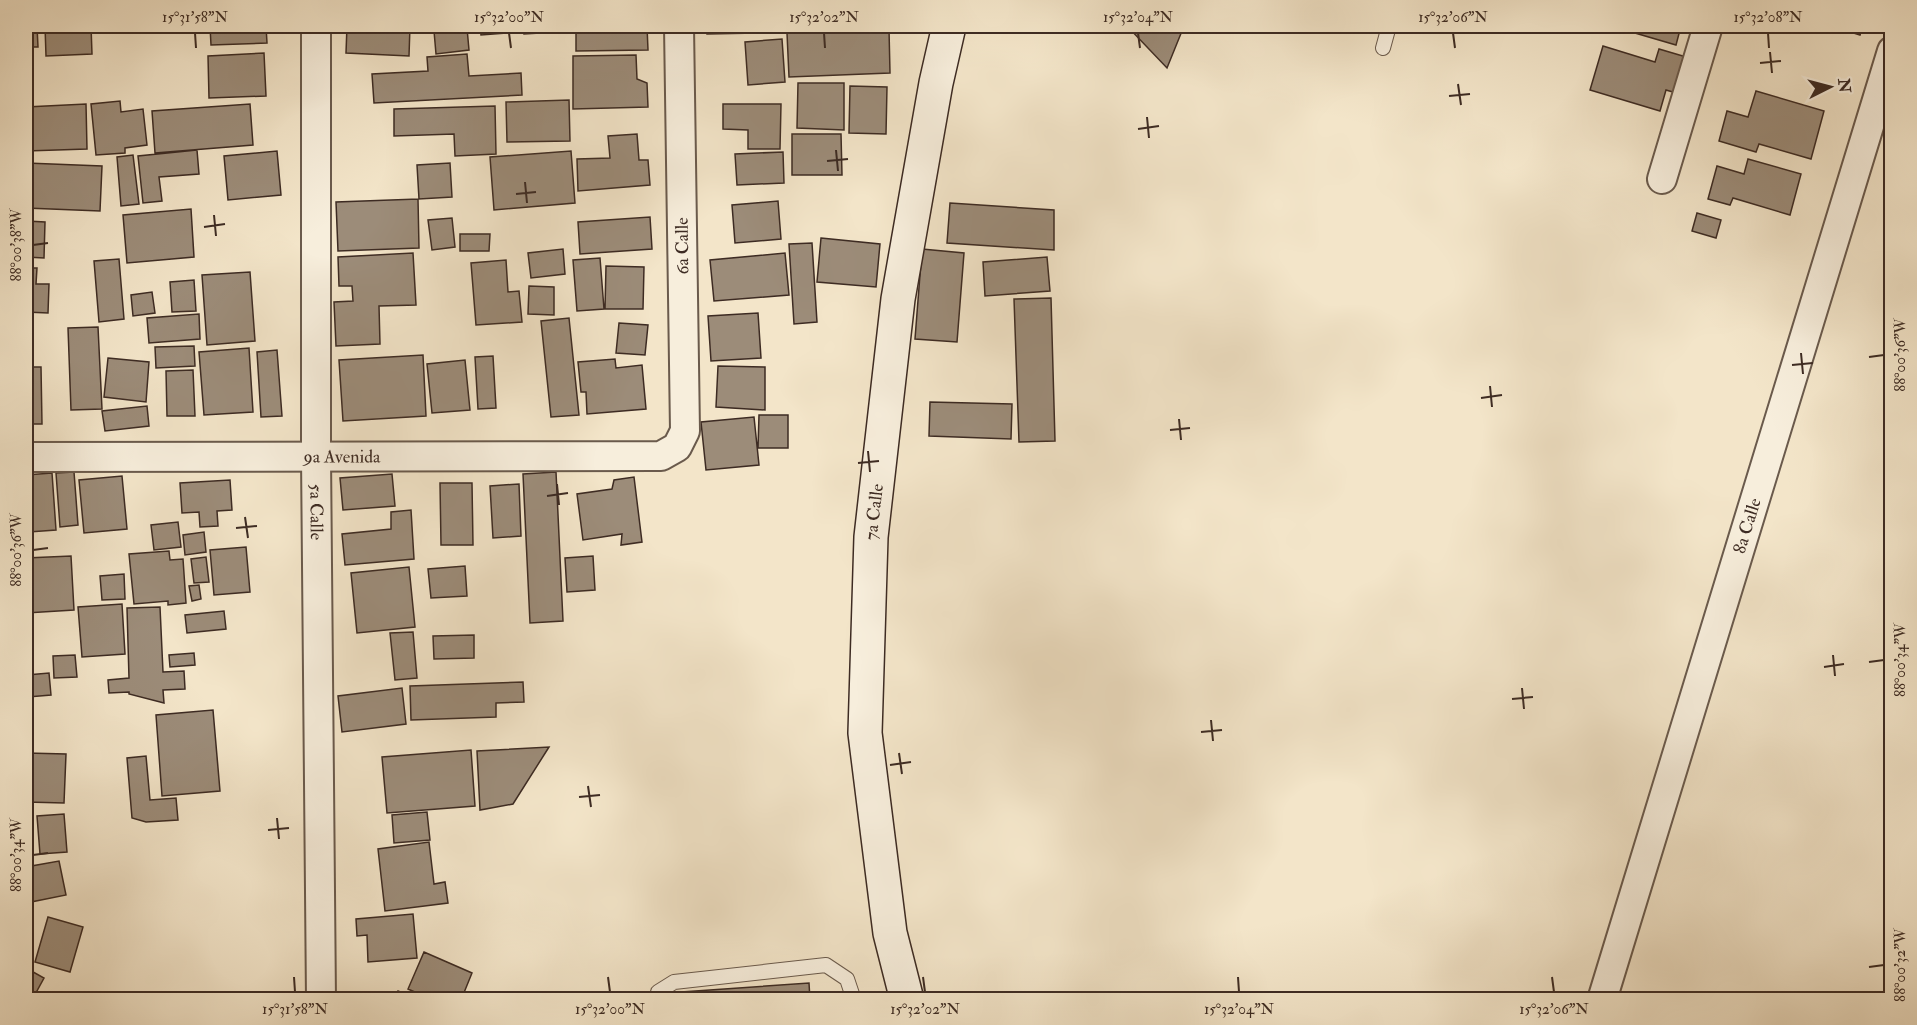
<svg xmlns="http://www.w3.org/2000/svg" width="1917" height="1025" font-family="'IM FELL Double Pica',serif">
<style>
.building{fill:#9c8c79;stroke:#3d2b23;stroke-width:1.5}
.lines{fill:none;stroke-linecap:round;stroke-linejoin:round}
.lane-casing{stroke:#6a5a4c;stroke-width:16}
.street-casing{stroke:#6a5a4c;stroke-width:32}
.secondary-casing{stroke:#3d2b23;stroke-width:36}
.lane{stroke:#f7eedc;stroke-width:14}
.street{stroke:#f7eedc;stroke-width:28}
.secondary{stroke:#f7eedc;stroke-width:33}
.ticks{fill:none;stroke:#3d2b23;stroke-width:2}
.labels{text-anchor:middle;stroke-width:4.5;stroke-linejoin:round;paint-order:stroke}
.street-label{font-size:18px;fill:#3d2b23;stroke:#f7eedc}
.neatline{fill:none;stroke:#3d2b23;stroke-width:2}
.ticks-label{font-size:15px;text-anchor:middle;fill:#3d2b23}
</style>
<rect width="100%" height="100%" fill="#f3e5c9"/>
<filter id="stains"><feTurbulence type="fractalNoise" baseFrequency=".00333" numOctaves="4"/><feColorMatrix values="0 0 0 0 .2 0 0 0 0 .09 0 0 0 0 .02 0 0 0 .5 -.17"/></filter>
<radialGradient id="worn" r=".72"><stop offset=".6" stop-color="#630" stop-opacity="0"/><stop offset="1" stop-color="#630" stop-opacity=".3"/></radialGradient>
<path class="building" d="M26 26H37L38 47H26Z
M45 26H91L92 54 46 56Z
M210 26H266L267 43 211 45Z
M347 26H410L409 56 346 53Z
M480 26H520L521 32 481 35Z
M524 26H557V32L524 34Z
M576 26H647L648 50 576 51Z
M707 26H756L757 33 707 34Z
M764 26H787V30H764Z
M1127 26H1184L1167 68Z
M1611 26H1681L1676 45Z
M1842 26H1863L1860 35 1841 29Z
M467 28 469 50 436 54 434 31Z
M889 29 890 73 789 77 787 33Z
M782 39 785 82 748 85 745 42Z
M1603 46 1655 62 1659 49 1693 59 1683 95 1666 90 1660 111 1590 90Z
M264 53 266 96 209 98 208 56Z
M467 54 469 76 521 73 522 95 374 103 372 74 428 71 427 57Z
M636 55 637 79 647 83 648 107 573 109V56Z
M798 83H844V130L797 128Z
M850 86 887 87 886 134 849 133Z
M1756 91 1824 111 1811 159 1759 144 1756 152 1719 141 1727 111 1748 117Z
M569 100 570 141 507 142 506 102Z
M120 101 121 112 143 109 147 145 125 148V153L96 155 91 104Z
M86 104 87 149 26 151V107Z
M250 104 253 145 155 153 152 111Z
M723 104H781L780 149H748V130L723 129Z
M495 106 496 154 455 156 454 134 394 136V109Z
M637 134 639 160H648L650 185 578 191 577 159 610 158 608 136Z
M792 134H841L842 175H792Z
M197 150 199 174 159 177 162 201 143 203 138 156Z
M277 151 281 195 228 200 224 156Z
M571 151 575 203 494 210 490 157Z
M783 152 784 183 737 185 735 154Z
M133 155 139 204 121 206 117 157Z
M1748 159 1801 174 1790 215 1733 198 1730 205 1708 199 1717 166 1744 174Z
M26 163 102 166 100 211 26 208Z
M450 163 452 197 419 199 417 165Z
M418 199 419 248 338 251 336 202Z
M778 201 781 239 735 243 732 205Z
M950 203 1054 210V250L947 243Z
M191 209 194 257 127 263 123 215Z
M1697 213 1721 220 1716 238 1692 231Z
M650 217 652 249 580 254 578 222Z
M452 218 455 247 432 250 428 220Z
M26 221 45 222 44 258 26 257Z
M460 234H490L489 251H460Z
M821 238 880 244 876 287 817 282Z
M812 243 817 322 794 324 789 244Z
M563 249 565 274 531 278 528 253Z
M922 249 964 253 957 342 915 339Z
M413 253 416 305 379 306 380 344 336 346 334 302 353 301 352 286H339L338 257Z
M785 253 789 295 714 301 710 260Z
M1047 257 1050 291 985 296 983 262Z
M600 258 604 309 577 311 573 260Z
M119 259 124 319 99 322 94 261Z
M506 260 508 292 519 291 522 322 476 325 471 263Z
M606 266 644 267 643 309H605Z
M26 268H37L36 284H49L48 313 26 312Z
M250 272 255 341 207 345 202 275Z
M194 280 196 311 172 312 170 282Z
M529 286 554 287V315L528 314Z
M152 292 155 313 133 316 131 295Z
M1051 298 1055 441 1019 442 1014 299Z
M758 313 761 358 711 361 708 316Z
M199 314 200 339 149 343 147 318Z
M569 318 579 415 551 417 541 321Z
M619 323 648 325 645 355 616 353Z
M98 327 102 409 71 410 68 328Z
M194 346 195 366 156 368 155 347Z
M249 348 253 412 204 415 199 352Z
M277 350 282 416 261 417 257 352Z
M423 355 426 416 343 421 339 360Z
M493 356 496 408 478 409 475 357Z
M108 358 149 362 146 402 104 397Z
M615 359 616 368 642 365 646 409 587 414 586 392H581L578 362Z
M465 360 470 410 432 413 427 364Z
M718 366 765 367V410L716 407Z
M26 367H41L42 424H26Z
M193 370 195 416H167L166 371Z
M930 402 1012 404 1011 439 929 436Z
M147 406 149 426 105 431 102 411Z
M759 415H788V448H758Z
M754 417 759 465 706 470 701 422Z
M74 472 78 525 60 527 56 473Z
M556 472 563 621 530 623 523 474Z
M52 473 56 530 29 532 26 475Z
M392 474 395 506 343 510 340 478Z
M122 476 127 529 84 533 79 480Z
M634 477 642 542 621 545 622 534 583 540 577 494 612 489 614 480Z
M230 480 232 510 217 511 218 526 200 527 199 512 182 513 180 483Z
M440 483H472L473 545H441Z
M519 484 521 536 493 538 490 486Z
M411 510 414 559 345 565 342 534 391 529V512Z
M178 522 181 547 154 550 151 525Z
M204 532 206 552 185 555 183 535Z
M246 547 250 592 214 595 210 550Z
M169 551 170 560 183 559 186 603 168 605V601L134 604 129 554Z
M71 556 74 610 26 613V558Z
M593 556 595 590 567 592 565 558Z
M206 557 209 582 194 583 191 559Z
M465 566 467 596 431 598 428 569Z
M409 567 415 627 357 633 351 573Z
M124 574 125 599 102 600 100 576Z
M199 585 201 599 192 601 189 586Z
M122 604 125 654 82 657 78 607Z
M160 607 163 672 184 671 185 689 163 690 164 703 129 694V692L109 693 108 680 129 678 127 608Z
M224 611 226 629 187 633 185 615Z
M413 632 417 678 395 680 390 633Z
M474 635V658L434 659 433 636Z
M194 653 195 665 170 667 169 655Z
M75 655 77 677 54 678 53 656Z
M49 673 51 695 28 697 27 675Z
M523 682 524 702 496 703V717L411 720 410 686Z
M402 688 406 724 342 732 338 696Z
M213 710 220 791 162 796 156 715Z
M549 747 513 804 480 810 477 751Z
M471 750 475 806 387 813 382 757Z
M26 753 66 754 64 803 26 802Z
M146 756 150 800 176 798 178 820 146 822 132 818 127 758Z
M427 812 430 840 394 843 392 815Z
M64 814 67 852 40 854 37 816Z
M429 842 434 884 445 882 448 903 385 911 378 849Z
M59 861 66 895 26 903V867Z
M413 914 417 958 368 962 367 935 357 936 356 919Z
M48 917 83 927 70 972 35 962Z
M424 952 472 973 461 1000H433L408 989Z
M26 968 44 978 32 1000H26Z
M809 983 810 1000H667V993Z
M398 991 419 1000H395Z"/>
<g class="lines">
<g class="lane-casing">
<path id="lane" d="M1383 48 1389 26
M657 1000 658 992 674 982 826 965 847 979 854 1000"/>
</g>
<g class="street-casing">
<g id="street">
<path id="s1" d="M316 26V456L321 1000"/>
<path d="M1662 179 1708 26"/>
<path id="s2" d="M26 457 661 456 677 447 685 431 679 26"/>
<path id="s3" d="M1602 1000 1892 51"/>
</g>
</g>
<g class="secondary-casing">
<g id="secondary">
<path id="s4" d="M907 1000 890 933 865 733 871 537 898 299 936 83 949 26"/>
</g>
</g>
<use href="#lane" class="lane"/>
<use href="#street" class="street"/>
<use href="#secondary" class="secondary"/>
</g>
<path class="ticks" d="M195 33 196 48M509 33 511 48M824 33 825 48M1138 33 1140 48M1453 33 1455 48M1768 33 1769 48M1770 52 1772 73M1760 63 1781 61M1458 84 1461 105M1449 96 1470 94M1147 117 1149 138M1138 129 1159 126M836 150 838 171M827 161 848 159M525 182 527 203M516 194 536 192M214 215 216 236M204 227 225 224M33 245 48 243M1801 353 1803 374M1869 357 1884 355M1792 365 1813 363M1490 386 1492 407M1481 398 1502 395M1179 419 1181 440M1170 430 1190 428M868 451 870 472M858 463 879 461M557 484 559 505M547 496 568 493M245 517 248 538M236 528 257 526M33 550 48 548M1833 655 1835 676M1869 662 1884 660M1824 667 1844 664M1522 688 1524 709M1512 699 1533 697M1211 720 1213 741M1201 732 1222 730M899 753 902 774M890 765 911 762M588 786 591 807M579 797 600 795M277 818 279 839M268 830 289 828M33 855 48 853M1869 967 1884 965M294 977 295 992M608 977 610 992M923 977 925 992M1238 977 1239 992M1552 977 1554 992"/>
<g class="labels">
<g class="street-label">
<text transform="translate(682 246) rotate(-91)" y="6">6a Calle</text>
<text dy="6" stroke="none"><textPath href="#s2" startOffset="316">9a Avenida</textPath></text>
<text dy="6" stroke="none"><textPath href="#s4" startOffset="492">7a Calle</textPath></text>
<text dy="6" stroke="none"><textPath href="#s1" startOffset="486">5a Calle</textPath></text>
<text dy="6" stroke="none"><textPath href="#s3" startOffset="496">8a Calle</textPath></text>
</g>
</g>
<rect width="1917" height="1025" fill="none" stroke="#f3e5c9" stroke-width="66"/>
<g transform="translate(1830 87) rotate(84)" stroke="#f7eedc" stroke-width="4.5" paint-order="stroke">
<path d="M0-4.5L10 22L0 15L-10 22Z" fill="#3d2b23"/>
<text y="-9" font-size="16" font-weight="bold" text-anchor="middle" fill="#3d2b23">N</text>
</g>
<rect x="33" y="33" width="1851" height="959" class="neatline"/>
<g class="ticks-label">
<text x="195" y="22">15°31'58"N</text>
<text x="509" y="22">15°32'00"N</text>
<text x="824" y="22">15°32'02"N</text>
<text x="1138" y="22">15°32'04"N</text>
<text x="1453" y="22">15°32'06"N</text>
<text x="1768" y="22">15°32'08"N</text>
<text transform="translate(16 245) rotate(-90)" y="5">88°00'38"W</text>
<text transform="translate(1900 355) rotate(-90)" y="5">88°00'36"W</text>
<text transform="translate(16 550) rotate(-90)" y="5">88°00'36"W</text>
<text transform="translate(1900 660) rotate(-90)" y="5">88°00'34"W</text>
<text transform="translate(16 855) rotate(-90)" y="5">88°00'34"W</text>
<text transform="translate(1900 965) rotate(-90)" y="5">88°00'32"W</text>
<text x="295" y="1014">15°31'58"N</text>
<text x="610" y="1014">15°32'00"N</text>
<text x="925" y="1014">15°32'02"N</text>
<text x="1239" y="1014">15°32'04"N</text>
<text x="1554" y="1014">15°32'06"N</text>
</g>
<rect width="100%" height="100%" filter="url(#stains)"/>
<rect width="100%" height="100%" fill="url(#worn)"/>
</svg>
